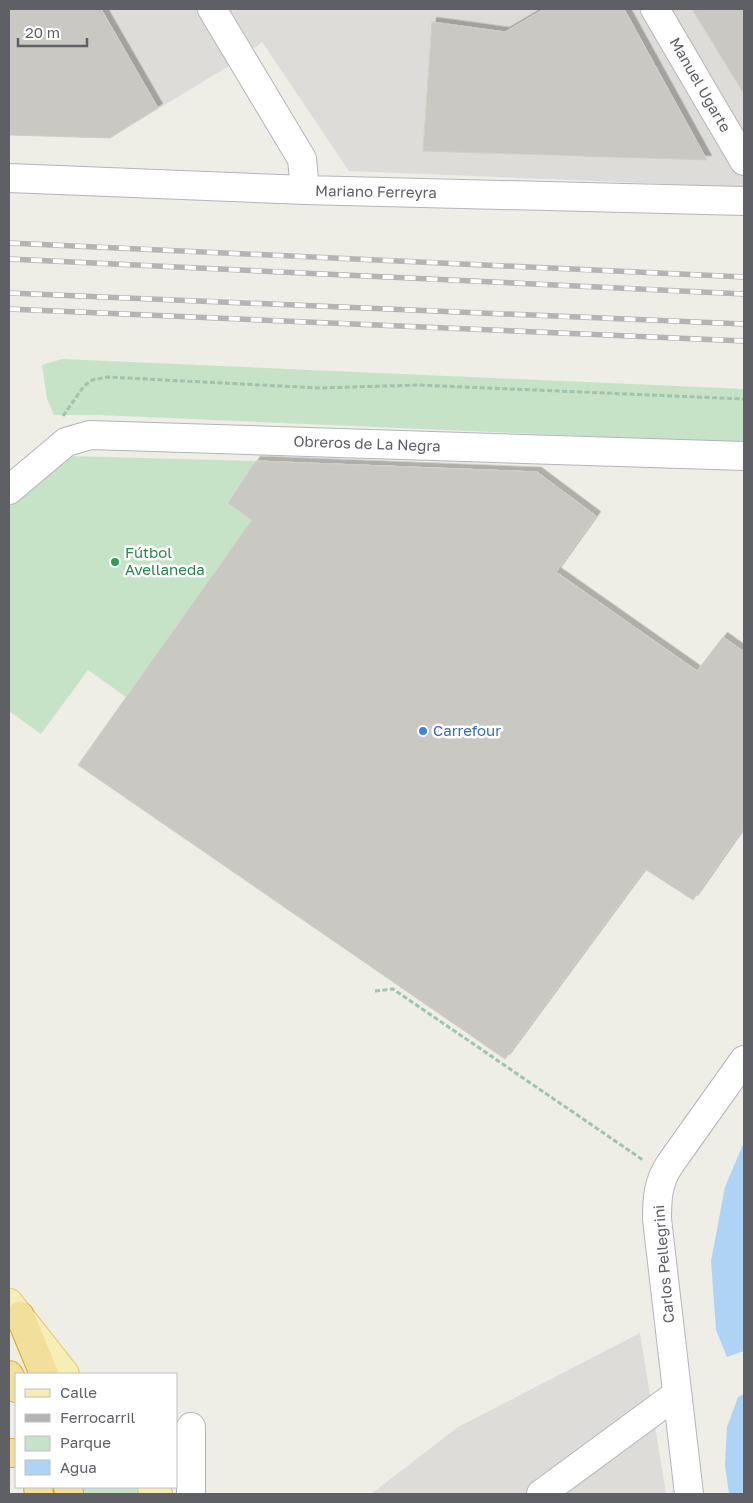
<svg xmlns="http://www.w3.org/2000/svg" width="753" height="1503" font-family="'Golos Text',sans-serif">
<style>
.industrial{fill:#dddcd8}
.green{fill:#c6e3c7}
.water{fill:#afd3f5}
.building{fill:#cac8c3;stroke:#d2cfc5;filter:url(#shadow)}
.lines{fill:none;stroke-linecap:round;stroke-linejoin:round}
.minor-casing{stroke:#b3b5b9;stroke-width:30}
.major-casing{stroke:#e1c66c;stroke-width:30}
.highway-casing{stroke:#d9a71b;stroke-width:30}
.path{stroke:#9fc3ac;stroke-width:3;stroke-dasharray:5 2.5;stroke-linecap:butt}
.minor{stroke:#fff;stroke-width:28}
.major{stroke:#f6eeb4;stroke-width:28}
.highway{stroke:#f1df9b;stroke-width:28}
.rail-casing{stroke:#b4b4b5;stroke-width:5.5}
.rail{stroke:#fff;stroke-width:4;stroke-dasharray:11;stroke-linecap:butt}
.leisure-dot{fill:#2e9e5b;stroke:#fff;stroke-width:2}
.shop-dot{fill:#3f7fe0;stroke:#fff;stroke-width:2}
.labels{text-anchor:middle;stroke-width:5;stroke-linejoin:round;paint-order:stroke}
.street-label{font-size:15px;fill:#5e6065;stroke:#fff}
.leisure-label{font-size:15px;fill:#27864d;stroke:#fff;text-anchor:start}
.shop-label{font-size:15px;fill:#366cbe;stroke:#fff;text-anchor:start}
</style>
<defs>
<filter id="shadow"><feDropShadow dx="4.5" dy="-4.5" stdDeviation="0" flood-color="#0004"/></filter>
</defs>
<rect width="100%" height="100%" fill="#eeede6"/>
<path class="industrial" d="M9 9H744V187L349 171 262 42 242 58 110 138 9 135Z
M640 1333 666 1494H371L458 1427Z"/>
<path class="green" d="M62 359 744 389V443L99 415H54L47 399 42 365Z
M67 456 256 461 228 502 252 520 126 697 88 670 41 734 9 711V506Z
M76 1487H138L143 1494H77Z"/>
<path class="water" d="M744 1142V1351L727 1357 716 1330 711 1261 725 1187Z
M744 1394V1494H729L725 1465 727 1427 738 1397Z"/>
<path class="building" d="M9 9H101L158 108 110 138 9 135Z
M544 9H624L707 160 423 151 432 22 505 32Z
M692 9H744V94Z
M256 461 537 472 596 516 556 572 697 671 723 637 744 652V827L693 900 645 869 505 1059 78 765 252 520 228 503Z"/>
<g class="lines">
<g class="minor-casing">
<path id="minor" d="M212 9 302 159 305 190
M655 9 744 161
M9 178 305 190 744 201
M9 490 66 442 90 435 744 456
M191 1427V1494
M541 1494 677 1394
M689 1494 657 1219C657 1198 658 1182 670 1164L744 1060"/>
</g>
<g class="major-casing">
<path id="major" d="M9 1303 65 1374
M152 1487 158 1494"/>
</g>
<g class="highway-casing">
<path id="highway" d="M20 1316 44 1374
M9 1375 16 1388
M9 1453H16
M38 1487 39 1494
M68 1487 69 1494"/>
</g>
<path class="path" d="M63 416 84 386 92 380 107 377 319 388 418 385 744 399
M375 991 393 989 643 1160"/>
<use href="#minor" class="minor"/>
<use href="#major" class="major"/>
<use href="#highway" class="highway"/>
<g class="rail-casing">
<path id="rail" d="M9 243 744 277
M9 259 744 294
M9 293 744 324
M9 309 744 341"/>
</g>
<use href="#rail" class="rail"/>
</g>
<circle class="leisure-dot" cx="115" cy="562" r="5"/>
<circle class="shop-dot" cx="423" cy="731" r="5"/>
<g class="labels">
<g class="street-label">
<text transform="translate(700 85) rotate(60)" y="5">Manuel Ugarte</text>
<text transform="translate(376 192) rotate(1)" y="5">Mariano Ferreyra</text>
<text transform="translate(367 444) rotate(2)" y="5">Obreros de La Negra</text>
<text transform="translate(664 1264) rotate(-95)" y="5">Carlos Pellegrini</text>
</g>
<g class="leisure-label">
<text x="125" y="558">Fútbol<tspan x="125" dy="17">Avellaneda</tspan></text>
</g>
<g class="shop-label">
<text x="433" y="736">Carrefour</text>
</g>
</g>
<rect width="753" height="1503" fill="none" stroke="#5e6065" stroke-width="20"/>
<rect x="15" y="1373" width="162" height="115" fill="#ffffff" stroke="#bfbfc1"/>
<rect x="25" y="1389" width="25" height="8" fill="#f6eeb4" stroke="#bfbfc1"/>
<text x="60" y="1398" font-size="15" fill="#5e6065">Calle</text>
<rect x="25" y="1414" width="25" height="8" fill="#b4b4b5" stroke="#bfbfc1"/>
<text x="60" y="1423" font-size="15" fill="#5e6065">Ferrocarril</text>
<rect x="25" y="1436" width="25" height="15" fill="#c6e3c7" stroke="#bfbfc1"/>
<text x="60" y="1448" font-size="15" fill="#5e6065">Parque</text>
<rect x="25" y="1460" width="25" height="15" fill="#afd3f5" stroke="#bfbfc1"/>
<text x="60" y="1473" font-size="15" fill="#5e6065">Agua</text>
<path d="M18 38v8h69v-8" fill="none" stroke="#5e6065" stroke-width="2.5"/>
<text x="25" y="38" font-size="15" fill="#5e6065" stroke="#ffffff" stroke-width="4" paint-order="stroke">20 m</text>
</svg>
